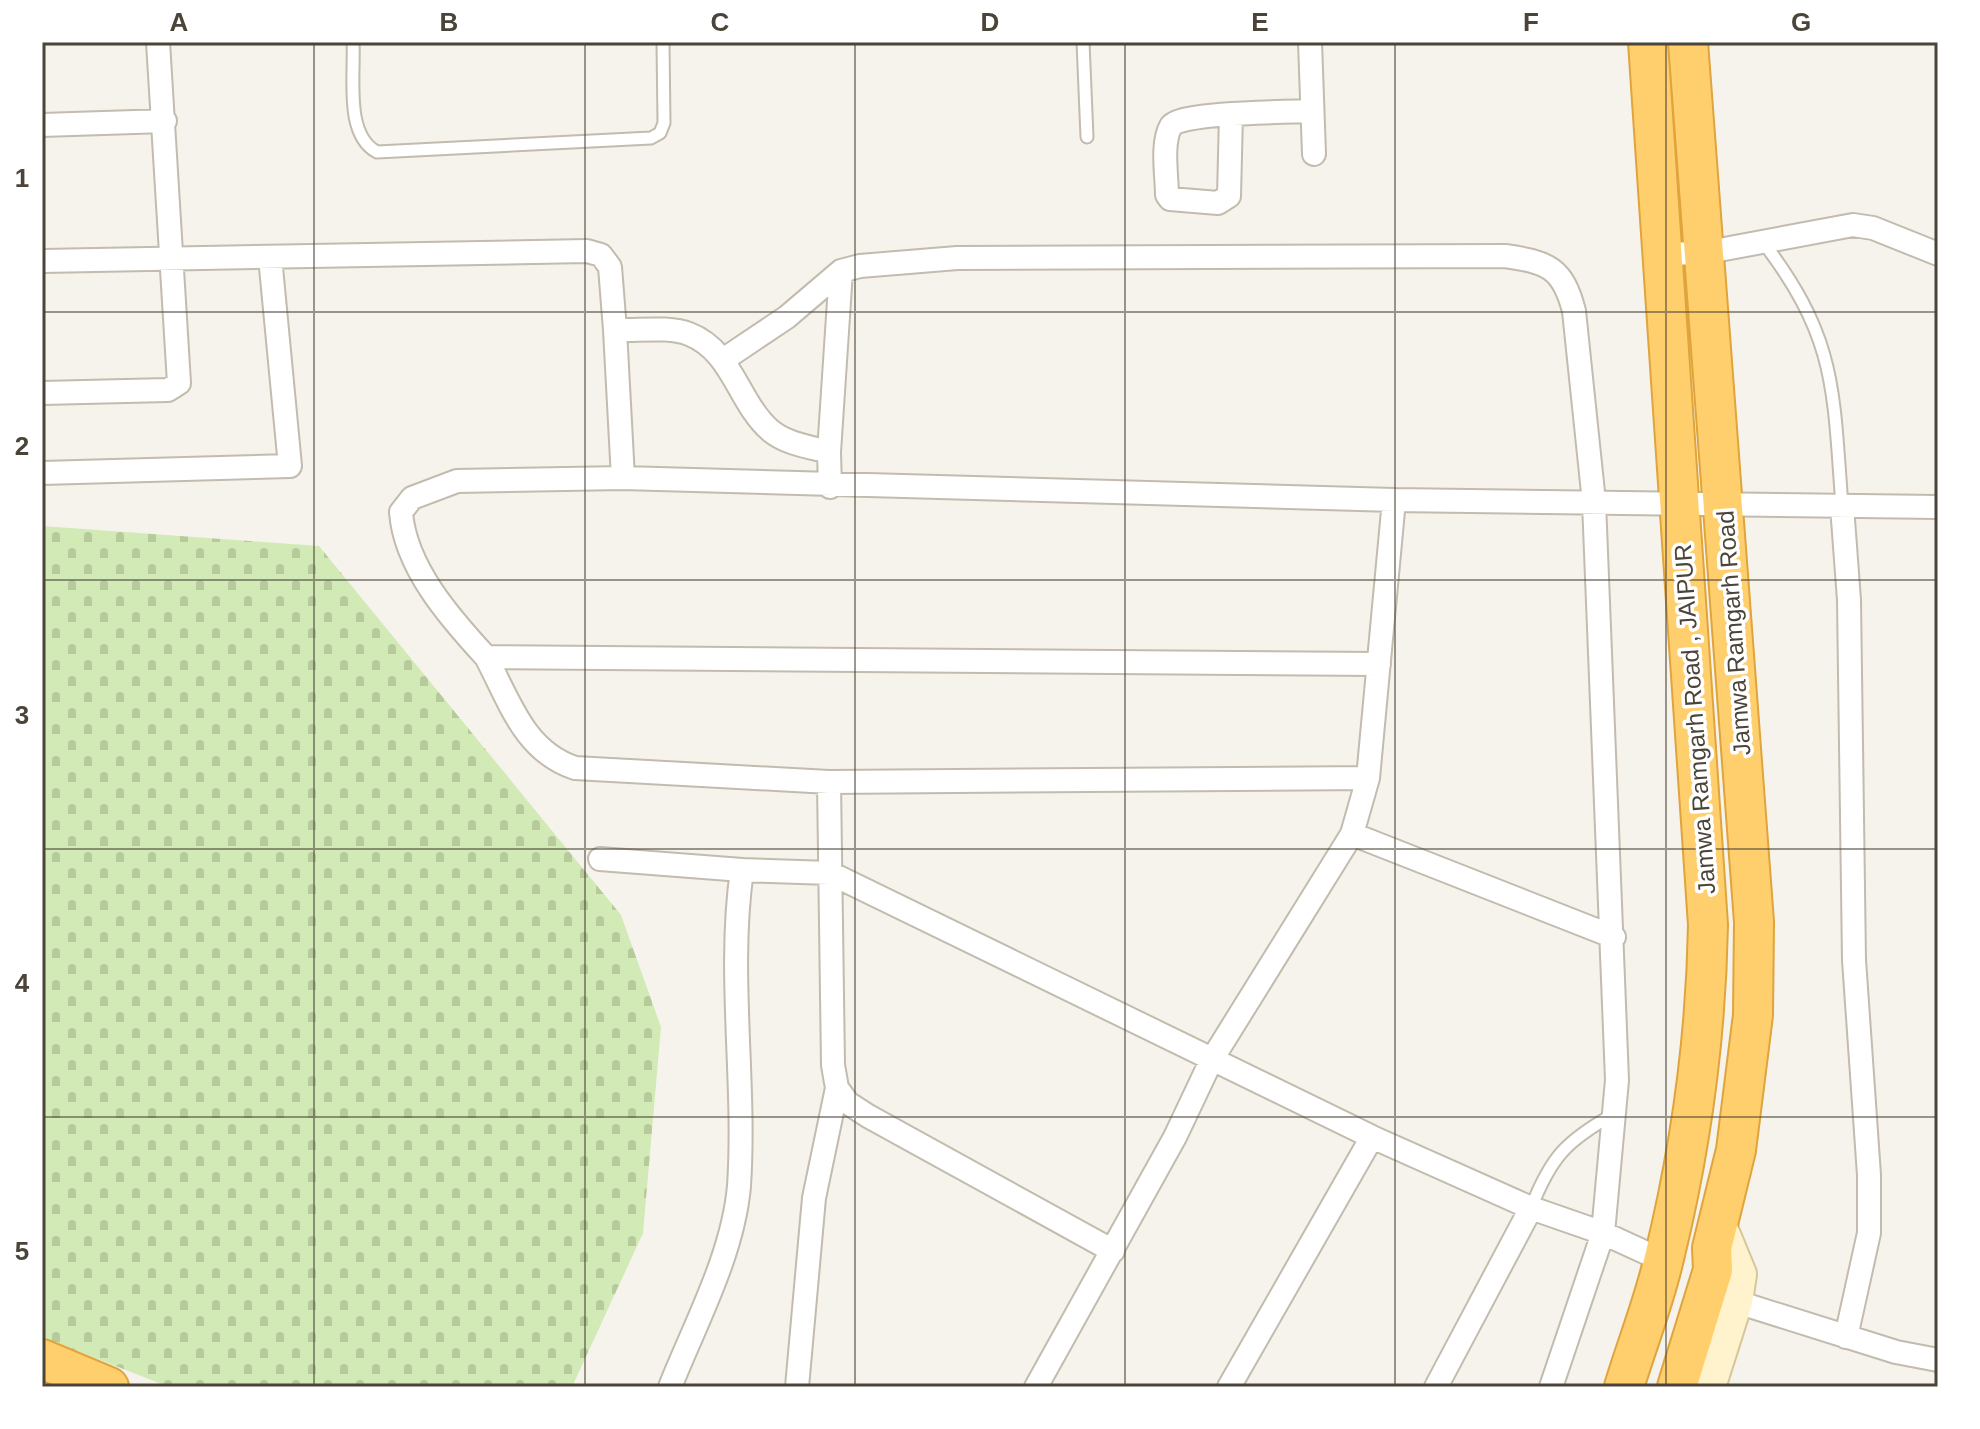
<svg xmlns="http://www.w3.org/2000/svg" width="1980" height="1429" font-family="Helvetica,sans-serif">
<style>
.cemetery{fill:url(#cemetery-stones)}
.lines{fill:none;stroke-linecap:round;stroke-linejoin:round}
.lane-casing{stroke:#c2bbae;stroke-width:15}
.street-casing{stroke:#c2bbae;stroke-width:26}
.secondary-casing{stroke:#d6c79b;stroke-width:34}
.highway-casing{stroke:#e0a43c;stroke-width:42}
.lane{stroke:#fff;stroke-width:11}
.street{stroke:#fff;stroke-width:22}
.secondary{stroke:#fff3cd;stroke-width:30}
.highway{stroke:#ffcf6e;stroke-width:38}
.grid{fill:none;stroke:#4b4439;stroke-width:2;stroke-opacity:0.55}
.labels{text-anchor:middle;stroke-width:7;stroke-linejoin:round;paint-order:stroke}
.street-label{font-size:24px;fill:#4b4439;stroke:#fff}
.neatline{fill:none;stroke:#4b4439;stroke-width:3}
.grid-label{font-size:26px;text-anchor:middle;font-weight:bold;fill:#4b4439}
</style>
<defs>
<pattern id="cemetery-stones" width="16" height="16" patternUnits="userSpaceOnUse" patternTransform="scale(2)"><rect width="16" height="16" fill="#d2eab5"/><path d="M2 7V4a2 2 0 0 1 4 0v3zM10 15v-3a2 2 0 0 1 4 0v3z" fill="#b6ca9c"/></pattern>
</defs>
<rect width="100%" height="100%" fill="#f6f3ec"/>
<path class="cemetery" d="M42 526 319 546 621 915 661 1027 643 1233 572 1387H169L42 1337Z"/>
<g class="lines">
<g class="lane-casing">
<path id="lane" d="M353 42C355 75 344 135 377 152L651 138 660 133 664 123 663 42
M1083 42 1087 137
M1763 242C1837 339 1833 389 1842 506
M1531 1208C1551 1157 1566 1141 1614 1114"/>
</g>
<g class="street-casing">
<path id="street" d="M1310 42 1314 154
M1231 115 1229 196 1218 203 1170 199 1167 195C1167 176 1161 143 1171 126 1179 112 1292 112 1312 111
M42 125 165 121
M1663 254 1703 253 1853 225 1873 228 1938 254
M42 261 587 251 601 255 610 267 615 330C637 331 669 326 689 334 733 351 738 403 771 431 787 444 810 447 829 452
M615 330 623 478
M723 360 787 317 841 271 860 266 957 258 1505 256C1548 262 1563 268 1574 311L1594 502 1617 1080 1603 1233 1551 1387
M42 393 168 390 179 383 158 42
M42 473 290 466 270 257
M830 487 829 452 841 271
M1842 506 1849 600 1854 960 1869 1175V1233L1846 1337
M486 657C510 702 524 751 575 768L829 782 1368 778
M1379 664 486 657C450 618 405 567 401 512L412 498 457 481 623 478 1394 500 1938 507
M829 782 833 1065 837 1088 848 1103 868 1116 1113 1251
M1352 834 1614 937
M600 859 742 870
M1737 1302 1896 1352 1938 1360
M670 1387C695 1324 733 1255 739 1186 746 1081 727 974 742 870L830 873 1372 1137 1531 1208 1603 1233 1664 1261
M797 1387 814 1198 837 1088
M1036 1387 1175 1137 1211 1061 1352 834 1368 778 1394 500
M1229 1387 1372 1137
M1436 1387 1531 1208"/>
</g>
<g class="secondary-casing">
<path id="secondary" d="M1710 1387 1737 1302 1741 1274 1720 1223"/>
</g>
<g class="highway-casing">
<path id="highway" d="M42 1359 109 1387
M1624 1387C1637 1344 1654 1302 1664 1258 1691 1148 1706 1038 1708 925L1648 42
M1677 1387 1713 1270 1712 1248 1736 1150 1753 1015 1754 922 1688 42"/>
</g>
<use href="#lane" class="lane"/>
<use href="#street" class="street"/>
<use href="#secondary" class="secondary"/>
<use href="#highway" class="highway"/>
</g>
<path class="grid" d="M314 42V1387M585 42V1387M855 42V1387M1125 42V1387M1395 42V1387M1666 42V1387M42 312H1938M42 580H1938M42 849H1938M42 1117H1938"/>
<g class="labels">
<g class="street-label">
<text transform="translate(1734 633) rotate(-94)" y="8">Jamwa Ramgarh Road</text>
<text transform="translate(1695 719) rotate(-94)" y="8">Jamwa Ramgarh Road , JAIPUR</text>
</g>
</g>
<rect width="1980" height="1429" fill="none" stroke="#ffffff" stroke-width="88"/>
<rect x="44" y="44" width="1892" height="1341" class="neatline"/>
<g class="grid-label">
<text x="179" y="31">A</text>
<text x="449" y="31">B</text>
<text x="720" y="31">C</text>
<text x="990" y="31">D</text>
<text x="1260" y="31">E</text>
<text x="1531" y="31">F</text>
<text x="1801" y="31">G</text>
<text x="22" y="187">1</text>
<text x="22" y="455">2</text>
<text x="22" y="724">3</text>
<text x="22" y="992">4</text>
<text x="22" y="1260">5</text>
</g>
</svg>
